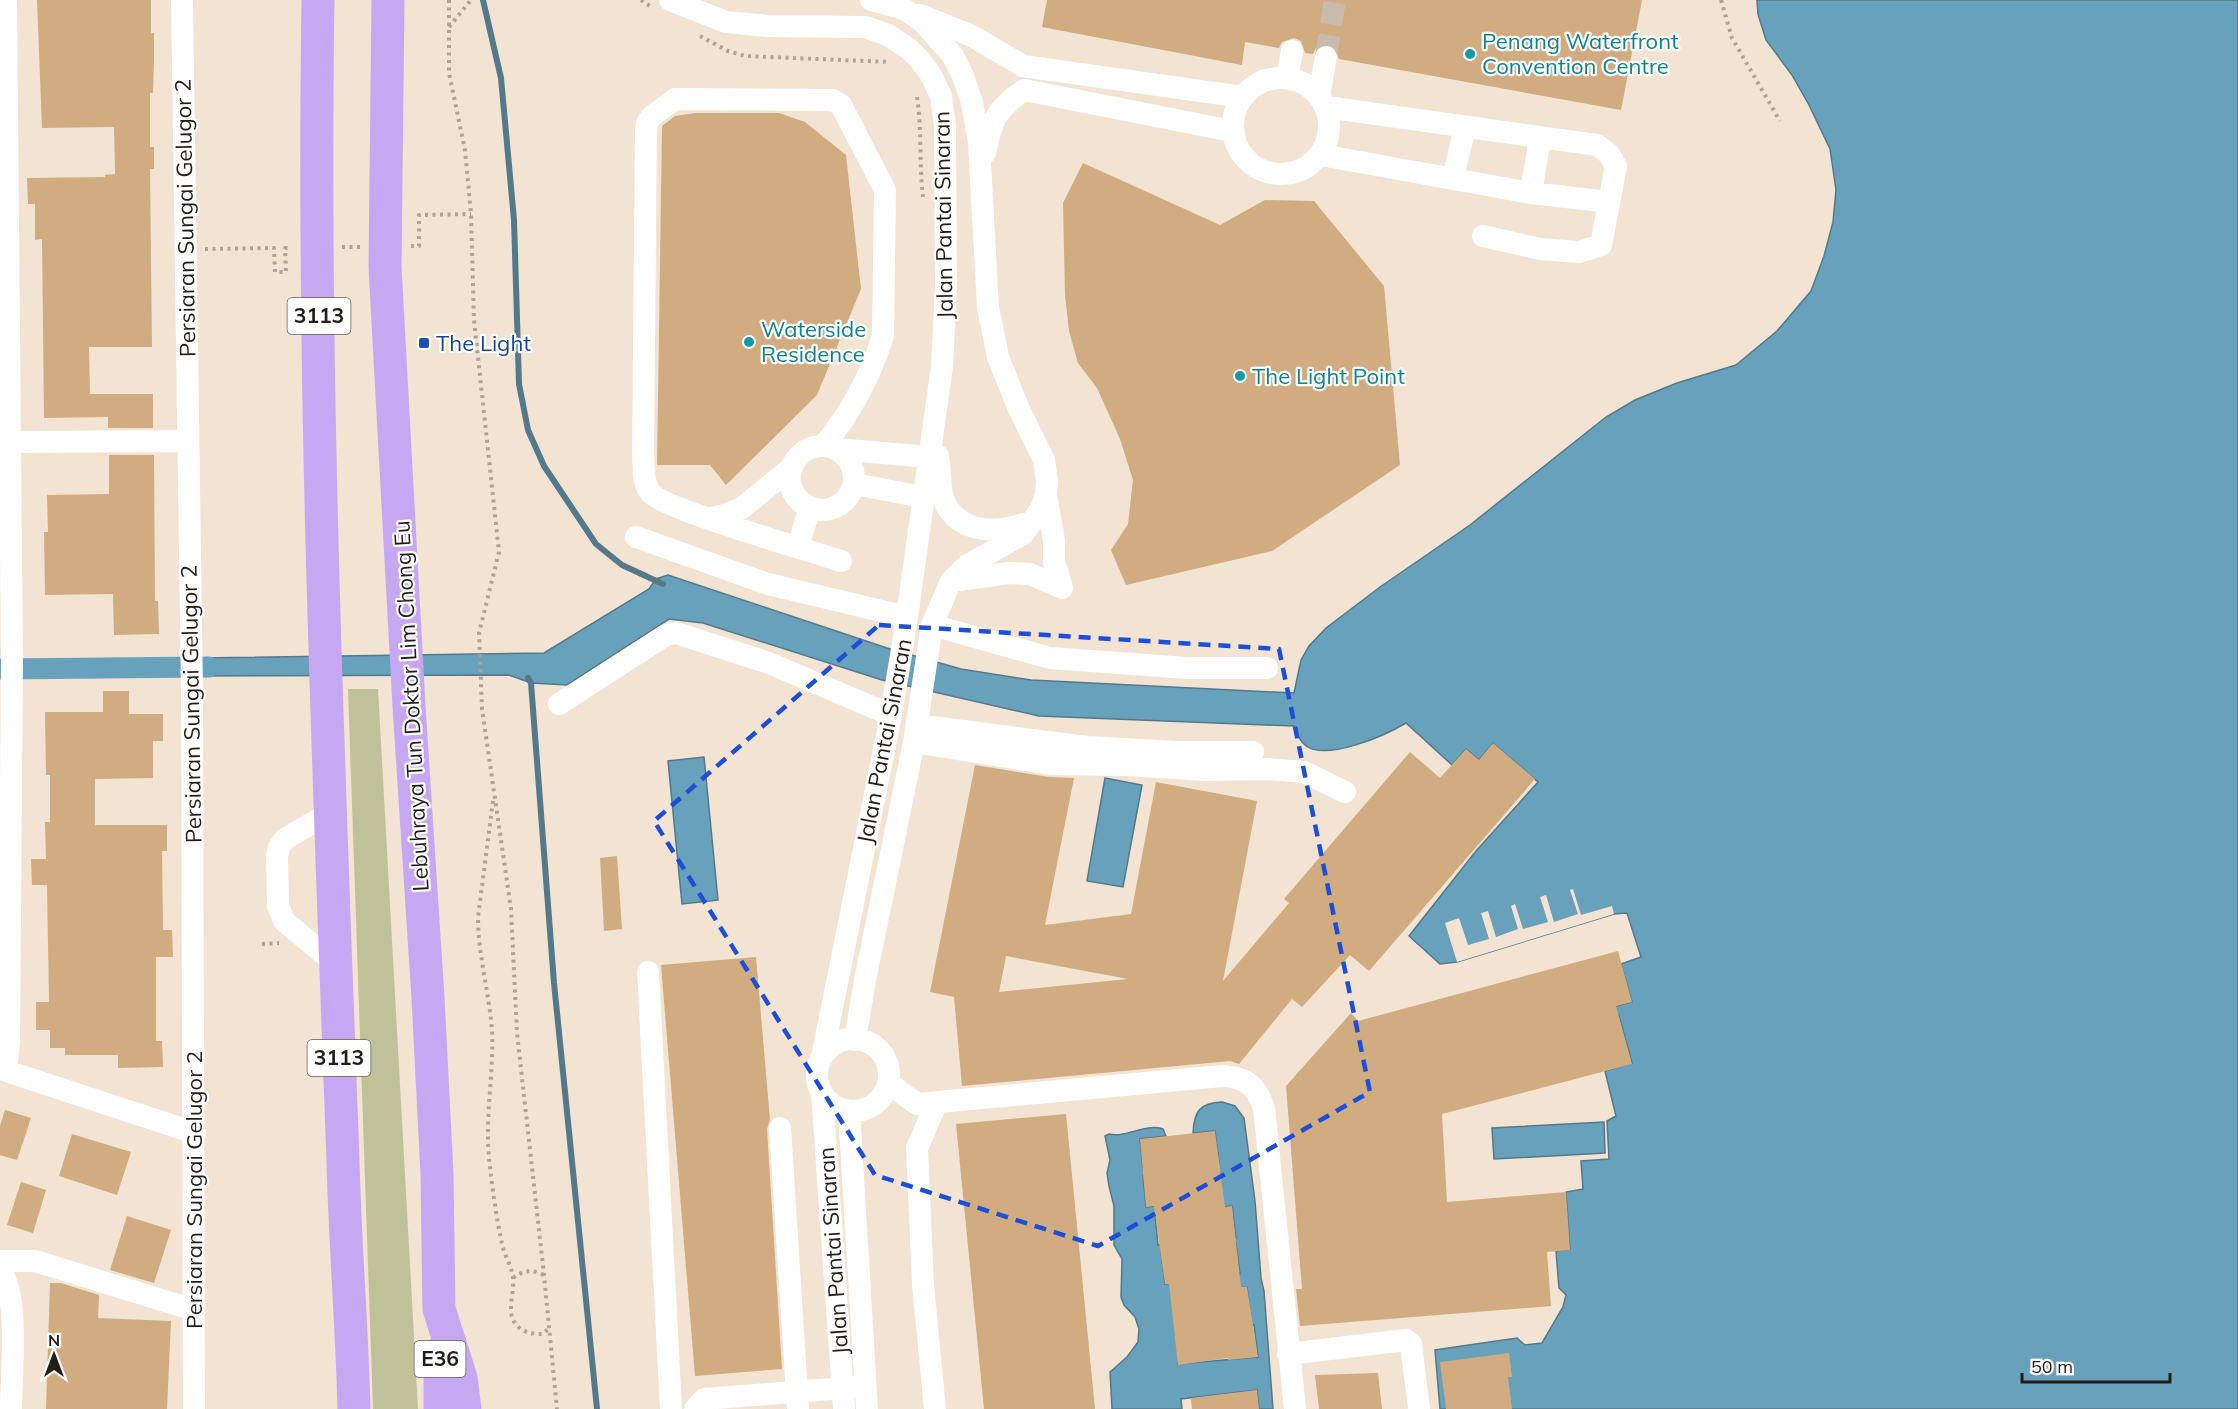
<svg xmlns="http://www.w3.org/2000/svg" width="2238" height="1409" font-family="Mulish,sans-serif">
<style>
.green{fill:#bfc298}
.water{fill:#68a1bc;stroke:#53798a;stroke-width:1.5}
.pier{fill:#f2e3d2}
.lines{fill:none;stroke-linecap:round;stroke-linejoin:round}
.stream{stroke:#53798a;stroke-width:6}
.canal{stroke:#68a1bc;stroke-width:21}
.building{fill:#d0ac80;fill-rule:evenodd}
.minor-tunnel{stroke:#c8bbad;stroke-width:22;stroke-dasharray:22 11;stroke-linecap:butt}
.path{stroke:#afa396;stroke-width:4;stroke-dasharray:3 4.5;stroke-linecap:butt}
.minor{stroke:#fff;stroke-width:22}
.highway{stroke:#c5a8f1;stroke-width:33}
.marked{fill:none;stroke:#1d4ed8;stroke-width:4.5;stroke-dasharray:12 8;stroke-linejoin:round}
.culture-dot{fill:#0f9aa8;stroke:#fff;stroke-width:2}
.transit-dot{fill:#1a4fb4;stroke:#fff;stroke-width:2}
.labels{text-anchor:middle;stroke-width:4.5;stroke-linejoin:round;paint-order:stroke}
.shield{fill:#fff;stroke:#64615d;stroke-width:1.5}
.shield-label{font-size:21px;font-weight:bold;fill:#221d17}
.culture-label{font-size:22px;fill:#0d838f;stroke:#fff;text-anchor:start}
.street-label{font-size:22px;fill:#221d17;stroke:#fff}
.transit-label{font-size:22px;fill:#164399;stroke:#fff;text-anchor:start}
</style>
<rect width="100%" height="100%" fill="#f2e3d2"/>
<path class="green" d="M348 689H378L418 1409H373Z"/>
<path class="water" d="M1757 0H2238V1409H1440L1435 1350 1517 1338 1525 1345 1542 1343 1563 1307 1566 1295 1559 1288 1556 1251 1570 1249 1566 1192 1583 1189 1581 1161 1609 1159 1607 1121 1616 1116 1605 1071 1632 1063 1619 1015 1608 1008 1632 1002 1621 964 1641 957 1627 913 1614 914 1457 962 1440 964 1409 936 1476 851 1538 782 1493 743 1479 760 1466 749 1452 765 1406 723C1386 735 1328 761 1306 746 1300 741 1296 733 1294 726L1039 716 882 680 703 623 669 619 567 685 531 683 509 675 198 676V658L544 653 649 589 656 579 668 575 887 648 961 669 1031 680 1294 693 1301 660 1309 646 1326 628 1380 587 1470 525 1606 417 1635 400 1677 383 1736 365 1777 331 1811 291 1824 256 1833 222 1836 190 1830 149 1809 105 1792 75 1766 40 1758 14Z
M704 757 718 900 682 904 668 761Z
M1105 778 1142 785 1123 887 1087 881Z
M1222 1102 1235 1106 1244 1118 1255 1201 1261 1278 1264 1291 1273 1409H1259L1257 1390 1181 1399 1182 1409H1112L1110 1372 1127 1357 1138 1342 1139 1329 1135 1317 1124 1305 1121 1297 1122 1259 1114 1245V1206L1109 1186 1107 1173 1110 1160 1105 1136 1109 1134C1127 1138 1145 1123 1163 1129L1166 1136 1140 1139 1143 1170 1170 1172 1143 1176 1146 1207 1176 1204 1155 1214 1158 1245 1188 1242 1161 1252 1165 1284 1194 1281 1178 1364 1258 1357 1254 1325 1224 1329 1251 1318 1247 1287 1218 1290 1240 1274 1236 1243 1207 1246 1236 1238 1232 1206 1202 1209 1219 1162 1215 1131 1193 1133C1194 1111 1200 1103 1222 1102Z
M1604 1122 1605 1153 1494 1159 1492 1128Z"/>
<path class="pier" d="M1573 889 1581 915 1612 906 1614 914 1457 962 1445 923 1459 918 1468 945 1489 939 1481 913 1488 911 1496 937 1518 929 1511 906 1515 904 1523 929 1548 922 1540 897 1546 895 1554 922 1578 914 1570 890Z"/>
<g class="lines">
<path class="stream" d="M483 0 501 78 514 220 519 384 528 430 544 466 596 544 622 565 663 584
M528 678 531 683 554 983 597 1409"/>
<path class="canal" d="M0 669 209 667"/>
</g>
<path class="building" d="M37 0H151V33H154V59L153 93H150V147H154V169H150L152 347H89L90 394H153V428H108V417L44 418 42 239 35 240V204H28L27 178 105 177V175L115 174 114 127 42 128Z
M1047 0H1642L1621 110 1339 59 1335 47 1328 44 1316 48 1313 54 1305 53 1301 41 1294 38 1282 42 1279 48 1245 42 1242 65 1042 27Z
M696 113H779L805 122 846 155 861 289 817 395 726 485 710 465H657L662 126 675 116Z
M1083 163 1220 225 1265 200 1314 201 1384 286 1400 465 1272 551 1126 585 1111 550 1128 524 1133 480 1120 439 1097 388 1078 363 1069 331 1065 295 1063 203Z
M109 455H154L155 601H158L159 634 114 635 113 594 45 595 44 532H48L47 495 109 494Z
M103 691H129V714H163V741H153V778L95 779V825H167V851H162L163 930H172L173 957H156V1041H162L163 1067 118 1068V1055H65V1048H50V1030H36V1002H49L47 885H32L31 859H46L45 822H50V775H46L45 712H103Z
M1493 743 1535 779 1369 971 1350 955 1302 1007 1292 999 1239 1064 1230 1061 962 1086 954 997 930 992 975 765 1049 777 1074 778 1045 925 1131 914 1156 782 1257 801 1223 981 1289 903 1284 899 1410 752 1440 778 1466 749 1479 760ZM1006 956 1128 979 999 992Z
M617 856 622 929 604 931 600 858Z
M1618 951 1632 1002 1616 1006 1632 1064 1442 1114 1447 1202 1566 1192 1570 1250 1547 1252 1551 1306 1300 1326 1296 1289H1302L1286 1086 1351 1013 1358 1021Z
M756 957 770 1120 767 1129 782 1369 695 1376 661 965Z
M5 1110 31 1118 17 1160 0 1155V1126Z
M1066 1114 1095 1409H984L956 1124Z
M1215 1131 1225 1207 1232 1206 1241 1287H1247L1258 1357 1228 1360V1358L1178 1365 1169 1284H1165L1154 1206 1146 1207 1140 1139Z
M72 1134 131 1152 117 1195 59 1176Z
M21 1182 46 1190 33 1233 7 1225Z
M127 1216 171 1230 154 1283 110 1270Z
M50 1283H61L99 1295 98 1318 171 1321 167 1409H46Z
M1509 1353 1512 1377H1508L1512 1409H1446L1440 1362Z
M1378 1373 1382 1409H1319L1315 1375Z
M1257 1390 1259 1409H1192L1191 1398Z"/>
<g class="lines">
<path class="minor-tunnel" d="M1326 57 1335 0"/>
<path class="path" d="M449 0V73L465 150 471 214 474 320 499 552 479 633 482 709 511 909 517 1033 544 1275 557 1409
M641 0 650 6
M1721 0 1732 38 1780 121
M449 27 471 0
M700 36 728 51 745 56 889 62
M917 97C922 130 919 164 923 197
M411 246H419V215L471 214
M342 247H361
M205 249 274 248 275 272H286L285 248H292
M493 801 478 917C478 955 489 992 492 1030 494 1073 485 1114 489 1158 492 1186 496 1216 502 1244 504 1255 512 1266 513 1278 515 1292 506 1311 515 1323 522 1333 532 1334 543 1334L549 1328
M262 944 279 943
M513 1278C524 1270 531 1269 544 1275"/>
<path class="minor" d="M6 0 12 662 9 1043 6 1071
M182 0 192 691 194 1409
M670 0 726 22 768 26 865 27 888 35 909 49 920 60 931 75 941 96 945 125 946 285 942 366 905 631 891 715 822 1057
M920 15 972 36 1023 66 1243 97
M1233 126a48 48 0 1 1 96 0a48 48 0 1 1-96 0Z
M1287 78 1292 51
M1319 96 1326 57
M1326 107 1597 145 1609 154 1616 166 1601 245 1579 252 1540 249 1483 236
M985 153C992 120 995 110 1024 90L1232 131
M1321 155 1531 193 1609 202
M1453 179 1465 127
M1531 193 1540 137
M10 442 188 441
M823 446C851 413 870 377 883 336L885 190 841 105 833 100 675 99 651 117 647 123 646 130 643 453C644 466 642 483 651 493 663 509 812 551 841 561
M790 478a32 32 0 1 1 64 0a32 32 0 1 1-64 0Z
M837 449 928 457
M938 456C941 470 939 485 943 498 956 533 994 534 1024 524
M854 484 923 497
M710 518 725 515 742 508 791 468
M636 537 768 584 907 617
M798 547 810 507
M951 581 1009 573 1030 574 1062 588 1054 561V540L1046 495
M932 625 1050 658 1187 668H1267
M559 704 666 635 676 633 769 663 891 715
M917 725 1087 747 1178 752H1253
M914 742 1051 764 1126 765 1205 770 1268 769 1304 772 1345 792
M331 812 285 839 279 847 277 856 278 905 284 921 336 964
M648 972 671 1409
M817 1075a36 36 0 1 1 72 0a36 36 0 1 1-72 0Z
M855 1040 865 980 914 742 932 625 951 581 966 566 1023 534 1041 509 1046 495 1047 481 1044 460 1018 407 998 357 988 307 979 143 972 103 963 76 953 56 923 22 904 9 871 0
M0 1069 195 1133
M888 1083 917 1104 1222 1076C1246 1077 1256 1085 1264 1108L1295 1409
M822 1093 844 1409
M849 1111 867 1409
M780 1128 798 1409
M0 1261H35L194 1310
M0 1270C20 1296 11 1375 11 1409
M1288 1354 1406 1340 1411 1344 1419 1409
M695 1409 704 1399 856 1387
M935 1409 923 1285 917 1148 937 1102"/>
<path class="highway" d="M318 0C312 387 329 775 343 1161 345 1244 352 1326 354 1409
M388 0 385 267 409 706 428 998 437 1174 439 1309 461 1378 465 1409
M440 1353V1409"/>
</g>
<path class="marked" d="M879 625 1279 649 1370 1092 1098 1246 875 1175 654 821Z"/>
<g class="culture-dot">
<circle cx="1470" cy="54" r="6"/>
<circle cx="749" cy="342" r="6"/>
<circle cx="1240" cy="376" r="6"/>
</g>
<rect class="transit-dot" x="418" y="337" width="12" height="12" rx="3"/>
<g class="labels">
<g class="shield">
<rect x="287.5" y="298" width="63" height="36" rx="4.5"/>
<rect x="307.5" y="1040" width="63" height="36" rx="4.5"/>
<rect x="414.5" y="1341" width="51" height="36" rx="4.5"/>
</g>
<g class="shield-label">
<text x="319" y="323">3113</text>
<text x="339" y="1065">3113</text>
<text x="440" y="1366">E36</text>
</g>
<g class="culture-label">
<text x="1482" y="49">Penang Waterfront<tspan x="1482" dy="25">Convention Centre</tspan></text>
<text x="761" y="337">Waterside<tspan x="761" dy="25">Residence</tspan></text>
<text x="1252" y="384">The Light Point</text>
</g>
<g class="street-label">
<text transform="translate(943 215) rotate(-91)" y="8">Jalan Pantai Sinaran</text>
<text transform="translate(185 218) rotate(-91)" y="8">Persiaran Sungai Gelugor 2</text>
<text transform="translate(191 704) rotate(-91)" y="8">Persiaran Sungai Gelugor 2</text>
<text transform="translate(411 706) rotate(-93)" y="8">Lebuhraya Tun Doktor Lim Chong Eu</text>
<text transform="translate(884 741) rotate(-79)" y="8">Jalan Pantai Sinaran</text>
<text transform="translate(194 1190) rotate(-90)" y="8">Persiaran Sungai Gelugor 2</text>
<text transform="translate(833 1251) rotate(-94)" y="8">Jalan Pantai Sinaran</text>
</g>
<g class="transit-label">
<text x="436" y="351">The Light</text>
</g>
</g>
<g transform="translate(54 1355)" stroke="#ffffff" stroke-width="4.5" paint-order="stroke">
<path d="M0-4.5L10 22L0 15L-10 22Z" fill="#221d17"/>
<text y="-9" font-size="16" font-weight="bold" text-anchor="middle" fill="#221d17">N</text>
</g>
<path d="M2022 1373v9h148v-9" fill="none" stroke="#221d17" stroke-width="3"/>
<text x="2031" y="1373" font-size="18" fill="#221d17" stroke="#ffffff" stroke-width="4.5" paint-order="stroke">50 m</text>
</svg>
